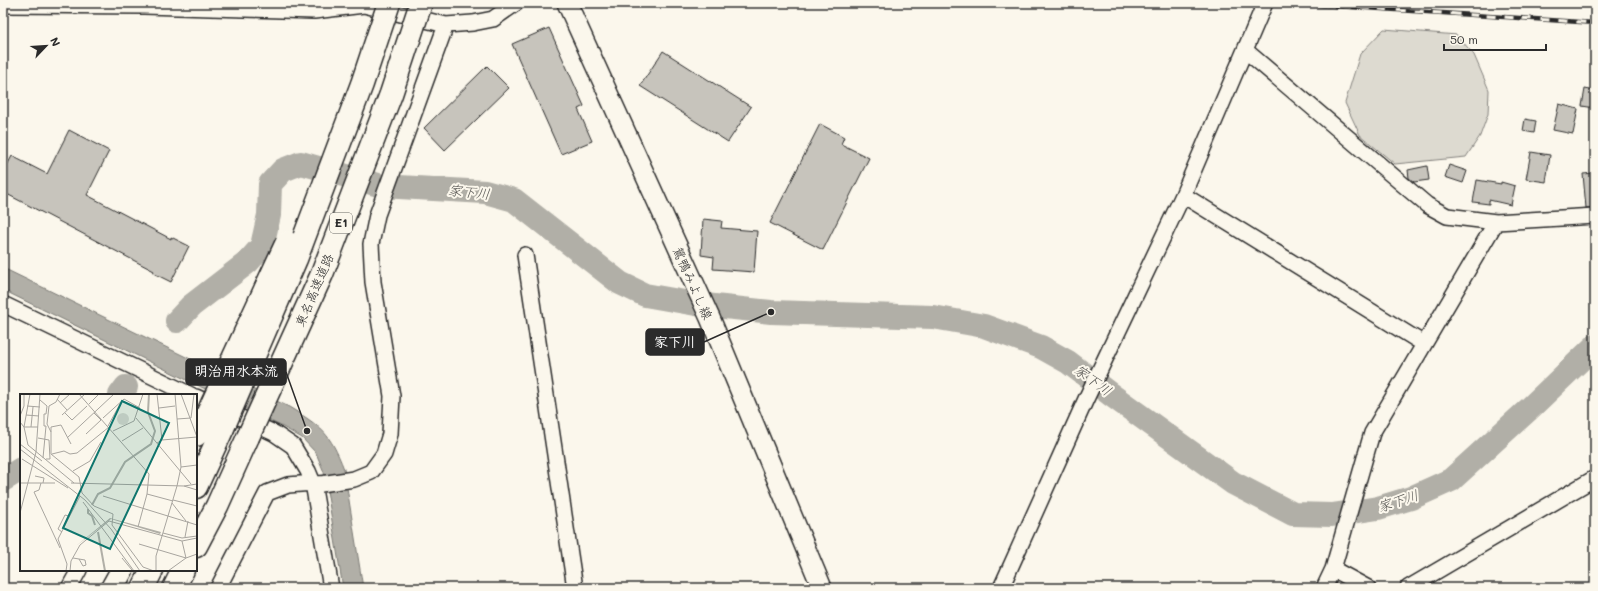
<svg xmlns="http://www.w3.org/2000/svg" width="1598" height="591" font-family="Mali,'Klee One',sans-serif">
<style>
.green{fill:#dddad0;stroke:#84827e}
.water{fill:#b1afa7;stroke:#7b7a75}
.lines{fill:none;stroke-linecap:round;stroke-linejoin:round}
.river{stroke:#b1afa7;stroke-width:24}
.building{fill:#c7c4bc;stroke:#2b2b2b}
.minor-casing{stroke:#2b2b2b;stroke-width:18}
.major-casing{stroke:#2b2b2b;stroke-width:22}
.highway-casing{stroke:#2b2b2b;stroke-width:25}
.minor{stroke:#fbf7ec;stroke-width:15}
.major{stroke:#fbf7ec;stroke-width:19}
.highway{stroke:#fbf7ec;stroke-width:22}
.rail-casing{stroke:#2b2b2b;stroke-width:4.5}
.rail{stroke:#fbf7ec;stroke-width:3;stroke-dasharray:9;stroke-linecap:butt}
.highway-bridge-casing{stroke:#2b2b2b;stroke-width:25;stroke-linecap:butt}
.highway-bridge{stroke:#fbf7ec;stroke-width:22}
.labels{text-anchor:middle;stroke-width:4;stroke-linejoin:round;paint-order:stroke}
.shield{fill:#fbf7ec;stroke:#696865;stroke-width:1}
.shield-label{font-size:12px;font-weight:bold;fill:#2b2b2b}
.street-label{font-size:13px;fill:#2b2b2b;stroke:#fbf7ec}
.water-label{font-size:14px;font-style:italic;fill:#5a5956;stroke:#fbf7ec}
.inset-river{fill:none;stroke:#b1afa7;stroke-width:2}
.inset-road{fill:none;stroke:#a8a59f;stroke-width:1}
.view{fill:#0f766e;fill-opacity:0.15;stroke:#0f766e;stroke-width:2}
.inset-edge{fill:none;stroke:#2b2b2b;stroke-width:2}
.leader{fill:none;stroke:#2b2b2b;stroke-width:1.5}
.callout-dot{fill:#2b2b2b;stroke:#fbf7ec;stroke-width:1.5}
.callout{fill:#2b2b2b;stroke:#2b2b2b;stroke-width:1.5}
.callout-label{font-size:14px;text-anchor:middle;font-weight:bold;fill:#fff}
</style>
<rect width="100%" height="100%" fill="#fbf7ec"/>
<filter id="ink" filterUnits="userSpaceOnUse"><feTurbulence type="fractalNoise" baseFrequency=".025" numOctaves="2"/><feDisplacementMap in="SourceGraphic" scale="8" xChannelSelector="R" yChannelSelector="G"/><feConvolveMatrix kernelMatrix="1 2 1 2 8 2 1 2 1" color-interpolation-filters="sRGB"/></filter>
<g filter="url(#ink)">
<path class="green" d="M1384 29 1457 35 1474 55 1489 90 1488 114 1480 136 1466 157 1395 164 1360 135 1345 103 1360 54Z"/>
<path class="water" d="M3 268 289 407C322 427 330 433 344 469L363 588H343L324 472 316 453 302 438 283 427 3 290Z"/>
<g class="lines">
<path class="river" d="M177 321 191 306 248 262 262 246 269 215 270 184 283 170 301 163 382 186 485 192 514 200 620 283 645 295 696 304 771 312 933 317 984 326 1041 347 1068 362 1110 394 1233 483 1293 514 1332 515 1378 508 1411 498 1451 480 1528 410 1595 346
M120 395 126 387
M3 480 21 469"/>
</g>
<path class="building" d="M549 28 584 106 578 109 592 141 561 154 512 44Z
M663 51 751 107 728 142 640 86Z
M487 66 509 88 445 150 424 128Z
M1585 89 1595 91V108L1582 106Z
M1559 104 1578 109 1573 134 1553 130Z
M1525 119 1536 121 1534 133 1523 131Z
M820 124 844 137 841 144 869 158 823 250 770 223Z
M69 130 109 151 87 195 171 239V237L189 246 171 282 153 273 154 271 3 192V173L12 156 47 174Z
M1531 152 1550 155 1546 182 1526 179Z
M1449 165 1467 171 1463 183 1445 177Z
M1427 166 1429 180 1414 182 1409 178 1408 170Z
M1595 173V207L1586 208 1583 174Z
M1477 180 1501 184V182L1515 186 1511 205 1489 200V204L1473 202Z
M703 219 722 221 721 228 757 231 754 272 713 269 714 257 701 255Z"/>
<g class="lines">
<g class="minor-casing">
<path id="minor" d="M3 5 144 6 314 11 364 5 446 25
M1245 50 1427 205 1447 216 1496 222 1595 216
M1183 195 1424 344
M525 255 575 588
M3 304 191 395
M196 397 274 433 293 446 308 471 313 483 331 588
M1333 569 1368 588
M69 588 79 570
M218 588 267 493 288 485 313 483 321 484 354 479 371 472 384 454 390 434 392 396 373 282 371 244 377 215 446 25 473 23 493 19 516 3
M1001 588 1086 399 1183 195 1265 3
M1324 588 1333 569 1372 433 1496 222
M1408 588 1595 478"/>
</g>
<g class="major-casing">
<path id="major" d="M567 3 710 318 822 588"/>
</g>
<g class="highway-casing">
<path id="highway" d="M196 435 205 419
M196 487 223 428
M196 546 217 506 248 437
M112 588 122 570
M143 588 152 570
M174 588 183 570"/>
</g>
<use href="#minor" class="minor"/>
<use href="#major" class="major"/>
<use href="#highway" class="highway"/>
<g class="rail-casing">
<path id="rail" d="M1289 3 1595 23"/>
</g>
<use href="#rail" class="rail"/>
<g class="highway-bridge-casing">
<path id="highway-bridge" d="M205 419 287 242
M223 428 296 259 362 84 389 3
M248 437 322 274 391 94 421 3"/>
</g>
<use href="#highway-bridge" class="highway-bridge"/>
</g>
</g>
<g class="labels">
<rect class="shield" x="330" y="213" width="22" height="20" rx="3"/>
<g class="shield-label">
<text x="341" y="227">E1</text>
</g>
<g class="street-label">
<text transform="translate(693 283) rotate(66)" y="5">鴛鴨みよし線</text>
<text transform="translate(314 290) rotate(-67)" y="5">東名高速道路</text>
</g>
<g class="water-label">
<text transform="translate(469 192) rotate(6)" y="5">家下川</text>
<text transform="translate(1093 380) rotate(36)" y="5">家下川</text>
<text transform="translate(1398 501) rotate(-18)" y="5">家下川</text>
</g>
</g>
<g transform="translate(20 394)">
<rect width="177" height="177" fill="#fbf7ec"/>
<path d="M97 25a6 6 0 1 1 12 0a6 6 0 1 1-12 0Z" fill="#dddad0"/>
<path d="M90 124 141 138 140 140 91 125 56 152Z" fill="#b1afa7"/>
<path class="inset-river" d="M72 111 78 100 90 94 105 68 131 50 135 37 128 18 129 0M68 115V119L72 122 75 131M78 138 85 177"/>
<path class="inset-road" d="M10 0 4 33 8 51 54 89M59 0 129 80 127 100 118 133M137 0 142 46M155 0 161 73 157 92M161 0 177 43M37 5 47 16M20 6 27 12 26 20H24V32H26L23 64M40 9 50 0M69 10 79 0M7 12 20 13M139 14 155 12M45 19 52 26 67 12M6 21 19 22M42 21 65 0M0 22 4 12V0M83 24 104 5 120 14M116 24 171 90M157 25 171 24 174 0M0 28 4 33H18M88 32 101 8M11 33 13 13M93 37 114 27 123 0M31 38 27 30 29 12 36 8 40 0M66 40 81 26 74 19M18 44 29 46 30 65H26M47 44 94 0M102 47 123 34M137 49 142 46 177 43M0 50 22 67M0 55 65 106 91 135 120 177M31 60 59 83 62 99 74 112 93 120 92 131 123 173 134 177M31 60V33L41 31 51 50M32 60 44 57 50 60 57 59 89 33M2 65 48 94M161 73 177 71M53 77 70 67 81 48M15 82 24 84 23 89M0 89H35M21 89 19 96 14 98 40 154M51 89 164 92 177 90M164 92 177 96M127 100 153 107M83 102 177 131M153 106 177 112M63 108 114 177M152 109 166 127M0 119 16 58 20 0M42 138 38 135 45 121 49 122M143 139 162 144 177 142M165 143 168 127M162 147 166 164M119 150 166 164M53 164 65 166 66 171 63 172 59 165M102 164 112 176M46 177 47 170 38 145 60 102M50 177 51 167 60 151 89 127 162 147 177 144M136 177V162L157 92M148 177 166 164 177 160"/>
<path class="view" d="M102 7 149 29 90 155 43 134Z"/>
<rect width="177" height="177" class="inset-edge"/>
</g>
<path class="leader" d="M771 312L704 342M307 431L286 372"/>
<g class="callout-dot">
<circle cx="771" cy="312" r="4"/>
<circle cx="307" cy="431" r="4"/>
</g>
<g class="callout">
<rect x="646" y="329" width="58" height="26" rx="4"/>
<rect x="186" y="359" width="100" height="26" rx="4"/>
</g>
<g class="callout-label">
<text x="675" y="347">家下川</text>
<text x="236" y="376">明治用水本流</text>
</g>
<rect width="1598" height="591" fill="none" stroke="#fbf7ec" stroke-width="16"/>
<rect x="8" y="8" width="1582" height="575" fill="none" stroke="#2b2b2b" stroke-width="1.5" filter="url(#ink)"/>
<g transform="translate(46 46) rotate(65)" stroke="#fbf7ec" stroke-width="3" paint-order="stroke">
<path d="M0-3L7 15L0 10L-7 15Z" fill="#2b2b2b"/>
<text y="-6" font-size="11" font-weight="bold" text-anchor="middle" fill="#2b2b2b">N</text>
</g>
<path d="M1444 44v6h102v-6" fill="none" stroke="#2b2b2b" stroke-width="2"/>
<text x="1450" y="44" font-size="12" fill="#2b2b2b" stroke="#fbf7ec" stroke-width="3" paint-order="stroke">50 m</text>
</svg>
